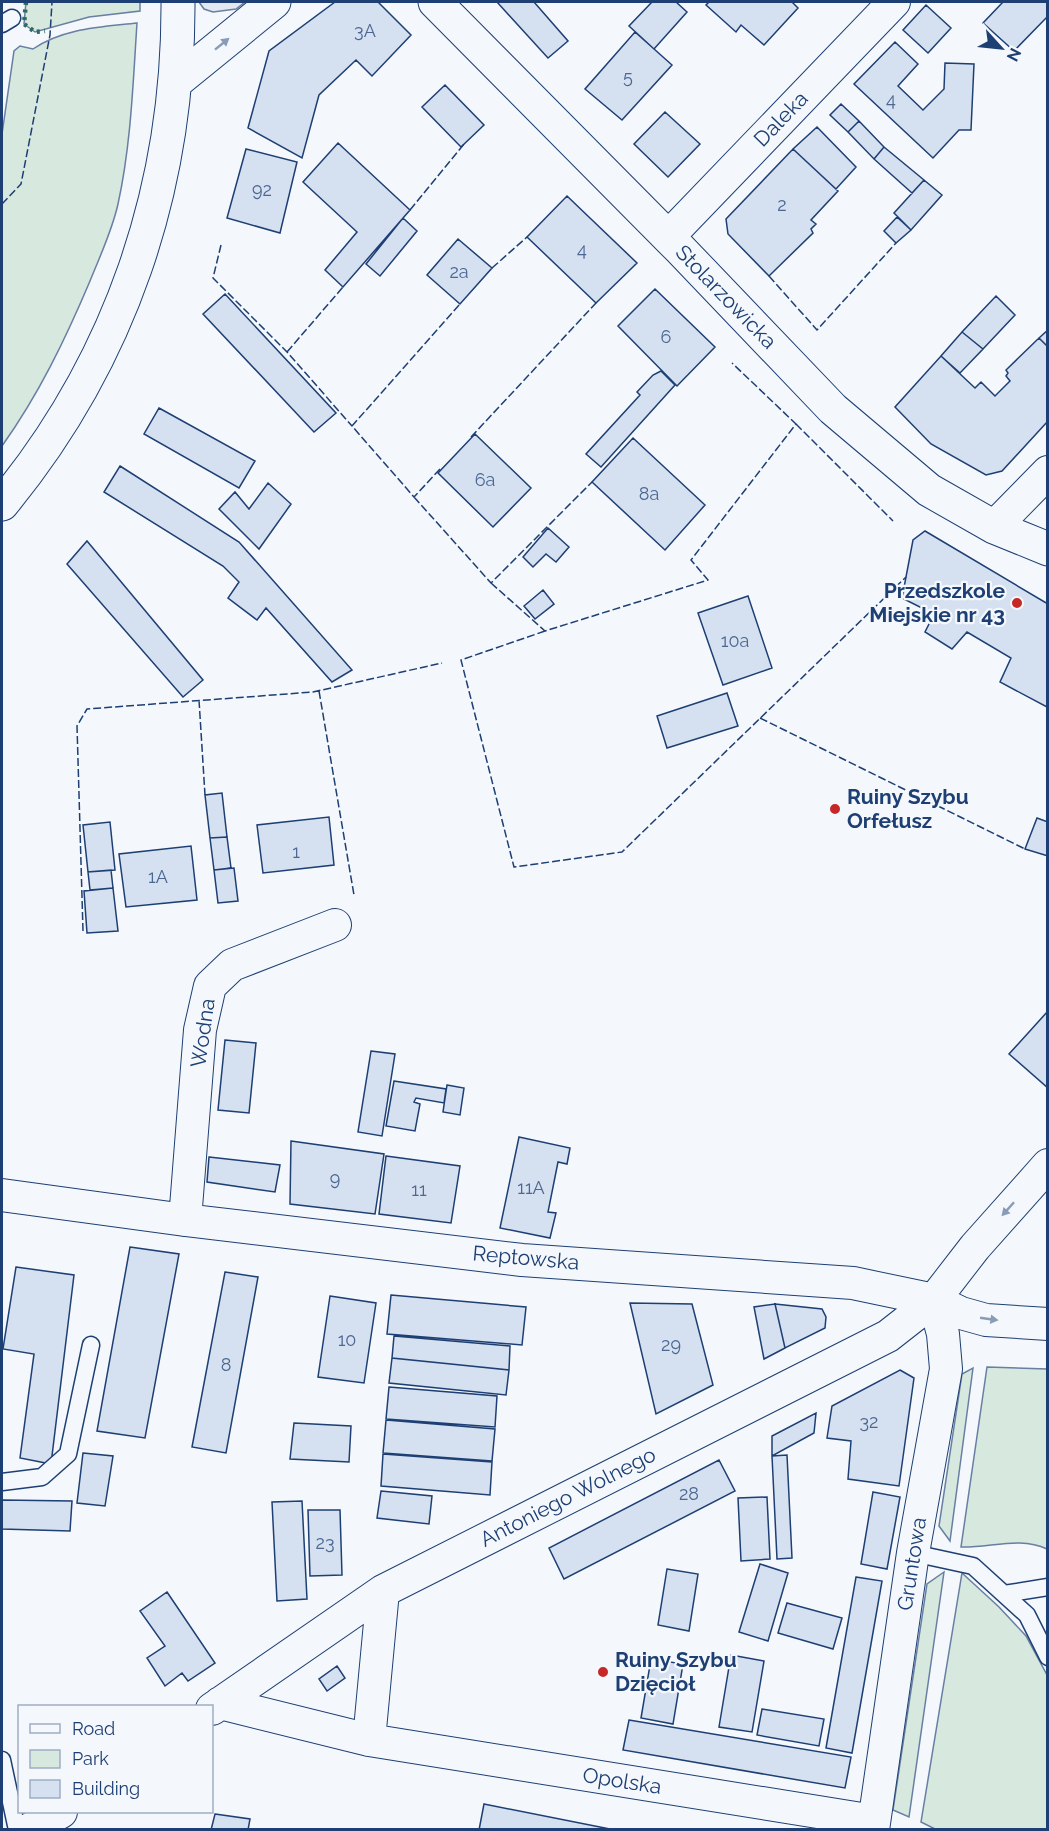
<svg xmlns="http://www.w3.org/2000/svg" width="1049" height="1831" font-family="Raleway,sans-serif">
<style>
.green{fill:#d7e8df;stroke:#687fa3;stroke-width:1.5}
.parking{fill:#e3e8f0;stroke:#687fa3;stroke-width:1.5}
.building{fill:#d5e0f0;stroke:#1d3f73;stroke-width:1.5}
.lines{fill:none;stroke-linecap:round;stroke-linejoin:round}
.lane-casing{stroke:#1d3f73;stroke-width:19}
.street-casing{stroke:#1d3f73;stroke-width:34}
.secondary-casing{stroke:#1d3f73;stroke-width:35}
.primary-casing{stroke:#1d3f73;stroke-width:35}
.lane{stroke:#f4f7fb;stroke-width:16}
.street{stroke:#f4f7fb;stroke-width:32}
.secondary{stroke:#f4f7fb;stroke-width:33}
.primary{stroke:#f4f7fb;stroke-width:33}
.hedge{stroke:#2c6c60;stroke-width:4.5;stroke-dasharray:3 4.5;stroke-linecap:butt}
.fence{stroke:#1d3f73;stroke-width:1.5;stroke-dasharray:8 3;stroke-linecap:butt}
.oneway{fill:#889bb7}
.poi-dot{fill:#c62828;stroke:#f4f7fb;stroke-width:2}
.labels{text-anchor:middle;stroke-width:4.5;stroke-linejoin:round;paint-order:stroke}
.number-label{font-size:18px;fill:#4b6792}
.street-label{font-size:21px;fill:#1d3f73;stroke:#f4f7fb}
.poi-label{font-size:21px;font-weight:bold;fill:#1d3f73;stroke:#f4f7fb;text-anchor:start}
</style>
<rect width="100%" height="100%" fill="#f4f7fb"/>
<path class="green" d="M26 2H140V11L89 17 35 32 24 24Z
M137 23C133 83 131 145 118 204 112 231 100 256 90 281 65 340 39 394 2 446V134L14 51 20 46 33 49C63 28 102 27 137 23Z
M987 1367 1047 1369V1549C1020 1536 990 1548 961 1547Z
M973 1368 950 1541 939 1526 962 1374Z
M944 1572 909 1817 893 1810 927 1584Z
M962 1573 999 1607 1026 1636 1047 1675V1829H935L921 1822Z"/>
<path class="parking" d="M199 2H245L236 9 213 12 204 9Z"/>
<path class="building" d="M335 2H378L411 35 372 76 356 60 319 95 302 158 248 128 269 51Z
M497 2H534L568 41 548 58Z
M652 2H676L687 12 654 49 629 26Z
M709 2H792L798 8 764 45 741 25 736 32 706 5Z
M1003 2H1048V16L1014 51 983 23Z
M926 5 951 28 928 53 903 30Z
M635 32 672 65 622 120 585 89Z
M895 42 918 64 898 86 923 110 944 89 945 63 974 64 971 130H959L933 158 854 84Z
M445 85 484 125 461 147 422 107Z
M841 104 859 121 848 132 830 115Z
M665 112 700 144 668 177 634 144Z
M859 121 884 147 874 159 848 132Z
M817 127 856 167 836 189 793 149Z
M338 143 410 210 343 287 325 270 357 232 303 182Z
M884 147 924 180 912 193 874 159Z
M246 149 297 162 280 233 227 218Z
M793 149 838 191 811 220 816 224 811 229 813 233 769 276 728 234 726 219Z
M924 180 942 195 911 230 894 213Z
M567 196 637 263 596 303 527 237Z
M897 217 911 230 896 243 884 231Z
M403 218 417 231 380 276 366 264Z
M458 239 492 268 460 304 427 275Z
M655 289 715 347 677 386 618 326Z
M225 294 336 413 314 432 203 314Z
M996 296 1015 315 983 349 962 332Z
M1048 330V347L1039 338Z
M962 332 983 349 960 373 941 356Z
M1039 338 1048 347V421L1002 471 986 475 931 444 895 407 941 356 975 388 981 382 995 396 1010 381 1006 376 1008 373 1006 370Z
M661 371 675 385 601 467 586 454 640 395 637 392 653 375Z
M159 408 255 461 239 488 144 434Z
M475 434 531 488 493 527 438 473Z
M633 438 705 505 665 550 592 482Z
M120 466 239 542 352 670 332 682 266 608 257 620 228 598 239 582 223 566 104 492Z
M268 483 291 504 259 549 219 509 235 492 249 509Z
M548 528 569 547 556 562 546 554 533 567 523 557Z
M925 531 1048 604 1047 707 1000 682 1011 658 967 632 952 649 925 632 934 614 902 598 913 540Z
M87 541 203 680 183 697 67 564Z
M543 590 554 604 535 619 524 606Z
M748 596 772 668 723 685 698 613Z
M727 693 738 726 667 748 657 716Z
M222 793 227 837 210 838 205 795Z
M329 817 334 865 263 873 257 825Z
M1037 818 1048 822V856L1025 849Z
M110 822 115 870 88 872 83 825Z
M227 837 231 868 214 870 210 838Z
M191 846 197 900 126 907 119 854Z
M234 868 238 901 218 903 214 870Z
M111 870 113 888 90 890 88 872Z
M113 888 118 931 87 933 84 891Z
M1048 1011V1088L1009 1054Z
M225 1040 256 1043 249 1113 218 1110Z
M371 1051 395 1054 382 1136 358 1132Z
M394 1081 446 1089 444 1103 416 1098 414 1102 420 1104 415 1131 386 1126Z
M447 1085 464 1088 460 1115 443 1112Z
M519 1137 570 1148 567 1164 558 1162 548 1212 556 1213 550 1238 500 1228Z
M291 1141 384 1154 375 1214 290 1204Z
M386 1156 460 1166 451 1223 379 1214Z
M209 1157 280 1165 275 1192 207 1182Z
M130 1247 179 1254 145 1438 97 1431Z
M16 1267 74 1275 51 1464 20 1458 34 1354 3 1349Z
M225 1272 258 1277 226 1453 192 1447Z
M391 1295 526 1307 522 1345 387 1334Z
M330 1296 376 1303 364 1383 318 1377Z
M630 1303 692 1304 713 1385 656 1414Z
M775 1304 822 1309 826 1317 825 1328 785 1348Z
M775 1304 785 1348 764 1359 754 1307Z
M394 1336 510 1346 509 1370 392 1358Z
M392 1358 509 1370 506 1395 389 1383Z
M900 1370 914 1378 899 1486 848 1479 851 1441 827 1438 832 1406Z
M389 1387 497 1396 495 1427 386 1419Z
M816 1413 814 1433 772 1456V1436Z
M386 1420 495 1429 492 1461 383 1453Z
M294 1423 351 1426 349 1462 290 1459Z
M83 1453 113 1456 105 1506 77 1503Z
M383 1454 492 1462 490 1495 381 1486Z
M787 1455 792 1558 777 1559 772 1456Z
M719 1460 735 1491 564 1579 549 1548Z
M381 1491 432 1496 429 1524 377 1518Z
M873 1492 900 1497 887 1569 861 1564Z
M767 1497 770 1559 741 1561 738 1498Z
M2 1500 72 1501 70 1531 2 1529Z
M302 1501 307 1599 277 1601 272 1502Z
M308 1510H340L342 1575 310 1576Z
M760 1564 788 1573 768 1641 739 1632Z
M667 1569 698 1574 689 1631 658 1625Z
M856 1577 882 1581 852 1753 826 1748Z
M167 1592 215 1663 188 1681 182 1673 165 1686 147 1658 165 1646 140 1611Z
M787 1603 842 1618 833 1649 778 1633Z
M731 1655 764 1661 752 1732 719 1727Z
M651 1659 683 1664 673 1724 641 1718Z
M337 1666 345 1678 327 1691 319 1679Z
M762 1709 824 1719 819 1746 757 1735Z
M629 1720 851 1757 845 1788 623 1750Z
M484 1804 615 1830H479Z
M215 1814 250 1819 248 1830H211Z"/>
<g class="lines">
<g class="lane-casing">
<path id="lane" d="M2 24 12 18
M2 1482 42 1477 68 1454 91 1345
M913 1553 973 1566 1027 1615 1048 1657
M1004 1594 1048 1587
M2 1760 17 1830"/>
</g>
<g class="street-casing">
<path id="street" d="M668 237 894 2
M994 527 1048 472
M2 1195 185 1220 522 1260 853 1283 934 1300 961 1313 986 1320 1048 1324
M185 1220 200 1030 210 986 232 965 335 925
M220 1703 369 1740 874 1821
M212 1709 383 1591 888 1336 934 1300 975 1247 1048 1165
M369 1740 383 1591
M28 1830 61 1812
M873 1830 913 1553 946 1369 943 1334 934 1300"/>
</g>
<g class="secondary-casing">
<path id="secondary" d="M435 2 680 249 833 409 929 490 994 527 1048 549
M177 81 274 2"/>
</g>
<g class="primary-casing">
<path id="primary" d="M2 504C121 360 179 187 178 2"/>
</g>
<use href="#lane" class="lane"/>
<use href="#street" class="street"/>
<use href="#secondary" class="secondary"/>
<use href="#primary" class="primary"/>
<path class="hedge" d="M26 2 24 24 35 32 45 31"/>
<path class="fence" d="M2 204 21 184 50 35 52 2
M410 210 464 144
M221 245 213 278 287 352 352 426
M492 268 527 237
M769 276 817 330 896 243
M287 352 343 287
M796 424 893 521
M471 437 596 303
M440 469 414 497 352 426 460 304
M414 497 491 583 592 482
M491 583 545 631 708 580 691 560 796 424 732 363
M545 631 461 660 514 867 622 852 906 577
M319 691 354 895
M199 700 205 795
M760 718 1025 849
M83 931 77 726 87 709 313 692 442 663"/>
</g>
<defs><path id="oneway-solid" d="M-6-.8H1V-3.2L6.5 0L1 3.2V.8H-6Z" transform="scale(1.5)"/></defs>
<g class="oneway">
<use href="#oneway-solid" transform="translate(222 44) rotate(-39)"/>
<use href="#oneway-solid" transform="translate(1008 1209) rotate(132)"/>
<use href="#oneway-solid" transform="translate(989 1319) rotate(8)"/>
</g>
<g class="poi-dot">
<circle cx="1017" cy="603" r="6"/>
<circle cx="835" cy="809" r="6"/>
<circle cx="603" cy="1672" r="6"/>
</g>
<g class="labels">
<g class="number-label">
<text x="365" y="37">3A</text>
<text x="628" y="83">5</text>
<text x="891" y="106">4</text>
<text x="262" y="196">92</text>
<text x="782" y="211">2</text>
<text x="582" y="256">4</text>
<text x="459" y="278">2a</text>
<text x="666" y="343">6</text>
<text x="485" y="486">6a</text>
<text x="649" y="500">8a</text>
<text x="735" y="647">10a</text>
<text x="296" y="858">1</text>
<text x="158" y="883">1A</text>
<text x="335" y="1185">9</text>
<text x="531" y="1194">11A</text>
<text x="419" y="1196">11</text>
<text x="347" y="1346">10</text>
<text x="671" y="1351">29</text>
<text x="226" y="1371">8</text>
<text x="869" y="1428">32</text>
<text x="689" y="1500">28</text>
<text x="325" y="1549">23</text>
</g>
<g class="street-label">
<text transform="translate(781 119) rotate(-46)" y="7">Daleka</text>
<text transform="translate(726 297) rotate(46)" y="7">Stolarzowicka</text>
<text transform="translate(203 1033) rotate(-82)" y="7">Wodna</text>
<text transform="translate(526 1258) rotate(5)" y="7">Reptowska</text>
<text transform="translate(568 1497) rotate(-27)" y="7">Antoniego Wolnego</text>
<text transform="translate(912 1564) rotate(-81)" y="7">Gruntowa</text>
<text transform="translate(622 1781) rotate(9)" y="7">Opolska</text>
</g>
<g class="poi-label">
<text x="1005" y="598" text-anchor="end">Przedszkole<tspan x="1005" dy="24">Miejskie nr 43</tspan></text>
<text x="847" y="804">Ruiny Szybu<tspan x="847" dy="24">Orfełusz</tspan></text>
<text x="615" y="1667">Ruiny Szybu<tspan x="615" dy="24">Dzięcioł</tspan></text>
</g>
</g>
<rect width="1049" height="1831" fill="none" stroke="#1d3f73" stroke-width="6"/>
<rect x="18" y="1705" width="195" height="108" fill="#f4f7fb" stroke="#9eadc5" stroke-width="1.5"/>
<rect x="30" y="1724" width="30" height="9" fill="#f4f7fb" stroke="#9eadc5" stroke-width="1.5"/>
<text x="72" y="1735" font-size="18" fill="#1d3f73">Road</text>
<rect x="30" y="1750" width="30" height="18" fill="#d7e8df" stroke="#9eadc5" stroke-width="1.5"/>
<text x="72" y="1765" font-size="18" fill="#1d3f73">Park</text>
<rect x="30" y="1780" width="30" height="18" fill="#d5e0f0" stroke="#9eadc5" stroke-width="1.5"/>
<text x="72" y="1795" font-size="18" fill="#1d3f73">Building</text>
<g transform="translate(1001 48) rotate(117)" stroke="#f4f7fb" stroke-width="4.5" paint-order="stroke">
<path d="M0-4.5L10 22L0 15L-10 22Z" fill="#1d3f73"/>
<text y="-9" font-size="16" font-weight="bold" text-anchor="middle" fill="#1d3f73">N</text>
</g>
</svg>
